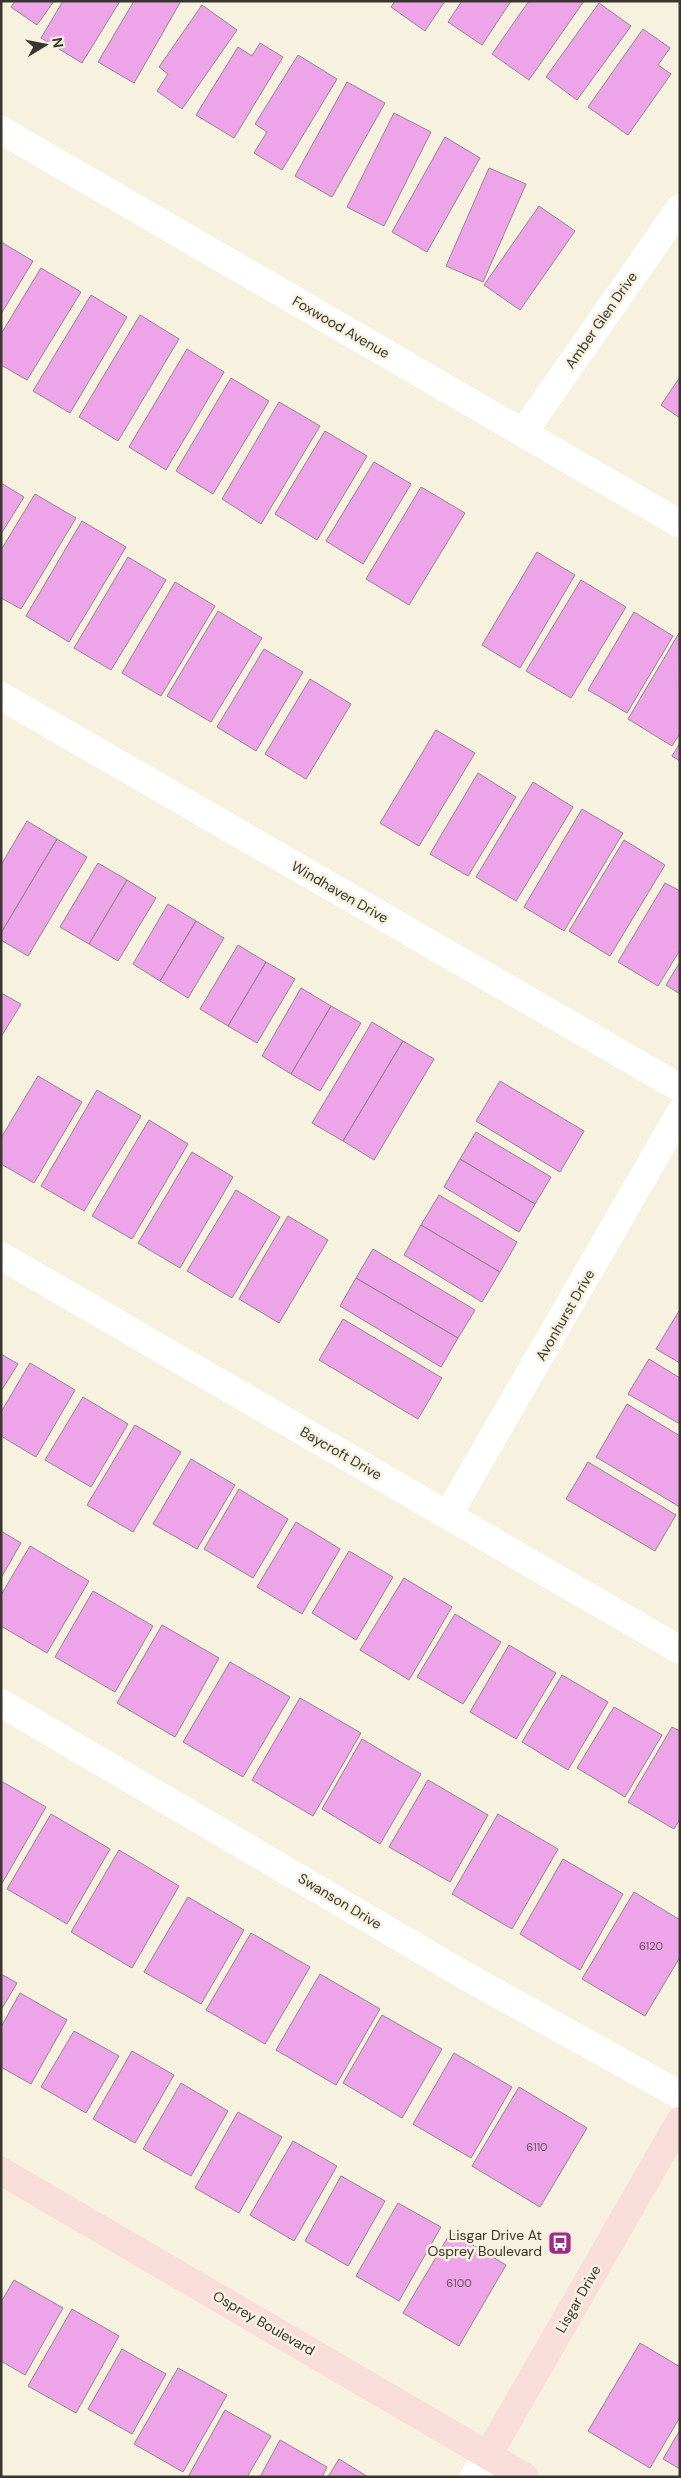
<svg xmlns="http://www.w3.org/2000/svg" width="681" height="2478" font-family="'DM Sans',sans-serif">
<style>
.building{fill:#eea4e8;stroke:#948692}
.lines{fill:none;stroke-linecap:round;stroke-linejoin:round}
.street{stroke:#fff;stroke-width:28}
.secondary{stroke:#f8ddd8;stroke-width:28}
.labels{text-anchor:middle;stroke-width:5;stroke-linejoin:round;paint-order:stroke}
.number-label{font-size:11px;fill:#66525e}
.street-label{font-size:14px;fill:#393630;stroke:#f7f1df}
.poi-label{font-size:14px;fill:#393630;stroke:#f7f1df;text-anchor:end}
</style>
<rect width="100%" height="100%" fill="#f7f1df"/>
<path class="building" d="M15 1H54L37 25 11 7Z
M63 1H120L82 63 41 38Z
M134 1H181L134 83 98 62Z
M395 1H445L425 31 391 7Z
M462 1H511L482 45 448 22Z
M529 1H584L529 80 492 54Z
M599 3 631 26 577 100 546 77Z
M202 5 237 30 182 109 157 91 168 74 159 67Z
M643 29 670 48 658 65 671 74 628 135 588 107Z
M260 43 283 57 234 138 196 115 238 47 252 56Z
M298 55 337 79 282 170 254 153 267 132 255 124Z
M347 82 385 103 332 197 295 176Z
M394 113 431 132 384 226 347 207Z
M445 137 480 158 427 252 392 232Z
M489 168 526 184 483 282 446 266Z
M539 206 575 231 520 310 484 285Z
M1 242 33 261 1 314Z
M41 268 81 292 27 380 1 365V334Z
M91 295 127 317 70 413 33 391Z
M140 315 179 339 118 441 79 417Z
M187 349 224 372 166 470 129 447Z
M680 377V418L661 405Z
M231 378 269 401 213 494 176 471Z
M279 402 320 426 261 524 222 499Z
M325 431 367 456 317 540 275 514Z
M374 462 411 484 363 564 326 541Z
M1 483 24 497 1 534Z
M421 487 465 513 409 605 366 579Z
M35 494 76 518 21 609 1 598V550Z
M82 521 126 547 69 642 26 616Z
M537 552 575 575 520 668 482 645Z
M128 557 166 580 111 670 74 648Z
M581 580 626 607 571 698 526 671Z
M175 582 215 606 161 696 122 673Z
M218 611 262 638 211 722 167 696Z
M634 612 673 636 627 713 588 690Z
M679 633 680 733 672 746 628 719Z
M264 649 303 672 256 751 217 727Z
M310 679 351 704 306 779 265 754Z
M436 730 475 753 419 846 380 823Z
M680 743V761L672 756Z
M478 773 516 797 468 876 430 854Z
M533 782 573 807 516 901 476 877Z
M582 809 623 833 564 931 524 907Z
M27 821 57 839 1 933V865Z
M57 839 87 857 28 956 1 940V933Z
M624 840 665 865 610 956 569 931Z
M98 863 127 880 89 944 60 927Z
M127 880 156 898 118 961 89 944Z
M665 883 680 891V950L658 986 618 962Z
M168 904 196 921 160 981 133 964Z
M196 921 224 938 188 998 160 981Z
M238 945 266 962 228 1026 200 1009Z
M266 962 295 979 257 1043 228 1026Z
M680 962V994L666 985Z
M301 988 331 1006 291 1074 262 1056Z
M1 993 21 1004 1 1037Z
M331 1006 361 1023 320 1091 291 1074Z
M372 1022 403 1041 343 1141 312 1123Z
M403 1041 434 1059 374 1160 343 1141Z
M38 1076 82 1102 34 1183 1 1164V1138Z
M500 1081 584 1131 560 1172 476 1121Z
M97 1090 141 1116 84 1211 41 1186Z
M149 1120 188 1144 132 1239 92 1216Z
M476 1132 551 1177 535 1204 460 1159Z
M192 1152 233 1177 180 1268 138 1243Z
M460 1159 535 1204 519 1232 444 1187Z
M236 1190 280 1217 232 1298 187 1271Z
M439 1195 517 1242 500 1272 421 1225Z
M288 1216 328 1240 279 1323 239 1299Z
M421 1225 500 1272 482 1302 404 1255Z
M373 1249 475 1310 458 1338 356 1278Z
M356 1278 458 1338 441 1367 340 1306Z
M679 1311 680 1312V1363L656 1349Z
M343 1319 442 1378 418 1419 319 1360Z
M1 1354 18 1364 1 1391Z
M649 1359 680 1378V1424L628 1394Z
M30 1363 75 1390 36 1457 1 1436V1412Z
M83 1397 128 1424 91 1487 45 1460Z
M627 1404 680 1436V1507L596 1457Z
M135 1425 181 1452 133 1532 87 1505Z
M191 1459 235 1485 197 1549 153 1524Z
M588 1462 676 1515 655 1551 566 1499Z
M239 1489 288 1519 253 1578 204 1549Z
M296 1522 340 1549 302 1614 257 1587Z
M1 1531 21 1543 1 1578Z
M30 1546 89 1581 47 1653 1 1626V1595Z
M349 1551 393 1577 356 1640 312 1613Z
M404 1578 452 1607 409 1680 360 1650Z
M93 1591 153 1626 115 1692 55 1657Z
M455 1614 501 1642 463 1704 417 1677Z
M162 1625 219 1658 175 1737 117 1703Z
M509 1645 556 1673 516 1739 470 1712Z
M230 1662 290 1697 243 1777 183 1742Z
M562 1675 608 1702 568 1770 522 1742Z
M300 1698 361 1733 313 1816 252 1780Z
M614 1707 662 1735 625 1797 577 1768Z
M672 1727 680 1731V1819L674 1829 628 1802Z
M362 1739 421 1774 380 1844 322 1809Z
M428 1780 488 1815 450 1882 389 1847Z
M1 1781 46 1807 1 1885Z
M51 1814 110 1849 67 1924 7 1889Z
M498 1814 558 1849 512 1929 452 1894Z
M119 1850 179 1886 132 1968 71 1932Z
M563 1859 623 1894 580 1970 520 1934Z
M634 1892 680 1920V1957L645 2016 582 1979Z
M188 1897 244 1930 201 2004 144 1972Z
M251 1933 310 1967 265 2044 206 2010Z
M1 1974 17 1983 1 2010Z
M320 1974 380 2009 336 2085 276 2050Z
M20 1993 67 2020 31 2084 1 2067V2027Z
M382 2015 442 2049 402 2118 343 2083Z
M74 2031 119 2056 86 2113 41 2087Z
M132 2051 174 2075 135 2143 93 2119Z
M454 2053 512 2087 471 2158 413 2124Z
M181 2083 228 2111 191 2176 143 2149Z
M519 2087 587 2128 540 2207 472 2166Z
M238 2112 282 2137 239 2213 195 2188Z
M293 2141 337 2166 294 2241 250 2215Z
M341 2176 385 2201 348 2266 305 2241Z
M398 2203 441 2227 399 2301 356 2276Z
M451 2232 506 2265 459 2346 403 2313Z
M14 2280 63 2308 25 2375 1 2361V2302Z
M72 2309 119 2336 76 2413 28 2386Z
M640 2343 680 2367V2417L650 2468 588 2431Z
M122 2349 166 2374 132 2434 88 2409Z
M178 2368 227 2395 183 2472 134 2444Z
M225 2410 271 2436 247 2477H188Z
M680 2430V2469L663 2459Z
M280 2440 327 2467 322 2477H260Z
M339 2459 368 2477H328Z"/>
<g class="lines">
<path class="street" d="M1 130 680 524
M523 433 680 208
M1 696 680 1088
M1 1256 680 1650
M448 1515 680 1113
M1 1703 464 1975 680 2095
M474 2477 488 2455"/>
<path class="secondary" d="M1 2171 525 2477
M488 2455 680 2121"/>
</g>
<defs>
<g id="bus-square" transform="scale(1.25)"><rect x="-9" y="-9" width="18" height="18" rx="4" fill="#9d2b89" stroke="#f7f1df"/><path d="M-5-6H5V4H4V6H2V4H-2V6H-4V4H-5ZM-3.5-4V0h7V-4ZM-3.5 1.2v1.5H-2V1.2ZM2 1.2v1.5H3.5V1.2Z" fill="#fff"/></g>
</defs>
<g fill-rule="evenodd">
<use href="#bus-square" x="560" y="2243"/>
</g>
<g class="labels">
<g class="number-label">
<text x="651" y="1950">6120</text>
<text x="537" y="2151">6110</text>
<text x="459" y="2287">6100</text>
</g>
<g class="street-label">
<text transform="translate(601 320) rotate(-55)" y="5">Amber Glen Drive</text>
<text transform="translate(341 327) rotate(30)" y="5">Foxwood Avenue</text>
<text transform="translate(340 892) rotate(30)" y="5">Windhaven Drive</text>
<text transform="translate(565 1315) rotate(-60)" y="5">Avonhurst Drive</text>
<text transform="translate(341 1453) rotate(30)" y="5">Baycroft Drive</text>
<text transform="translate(340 1901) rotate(31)" y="5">Swanson Drive</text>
<text transform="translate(578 2299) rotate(-60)" y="5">Lisgar Drive</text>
<text transform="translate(264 2323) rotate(30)" y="5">Osprey Boulevard</text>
</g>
<g class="poi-label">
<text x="542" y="2240">Lisgar Drive At<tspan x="542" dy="16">Osprey Boulevard</tspan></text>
</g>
</g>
<rect width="681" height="2478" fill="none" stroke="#393630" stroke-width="5"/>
<g transform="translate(45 45) rotate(80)" stroke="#f7f1df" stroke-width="4" paint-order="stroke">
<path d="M0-4L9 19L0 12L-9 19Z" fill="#393630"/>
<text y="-8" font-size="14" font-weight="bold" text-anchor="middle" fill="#393630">N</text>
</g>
</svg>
